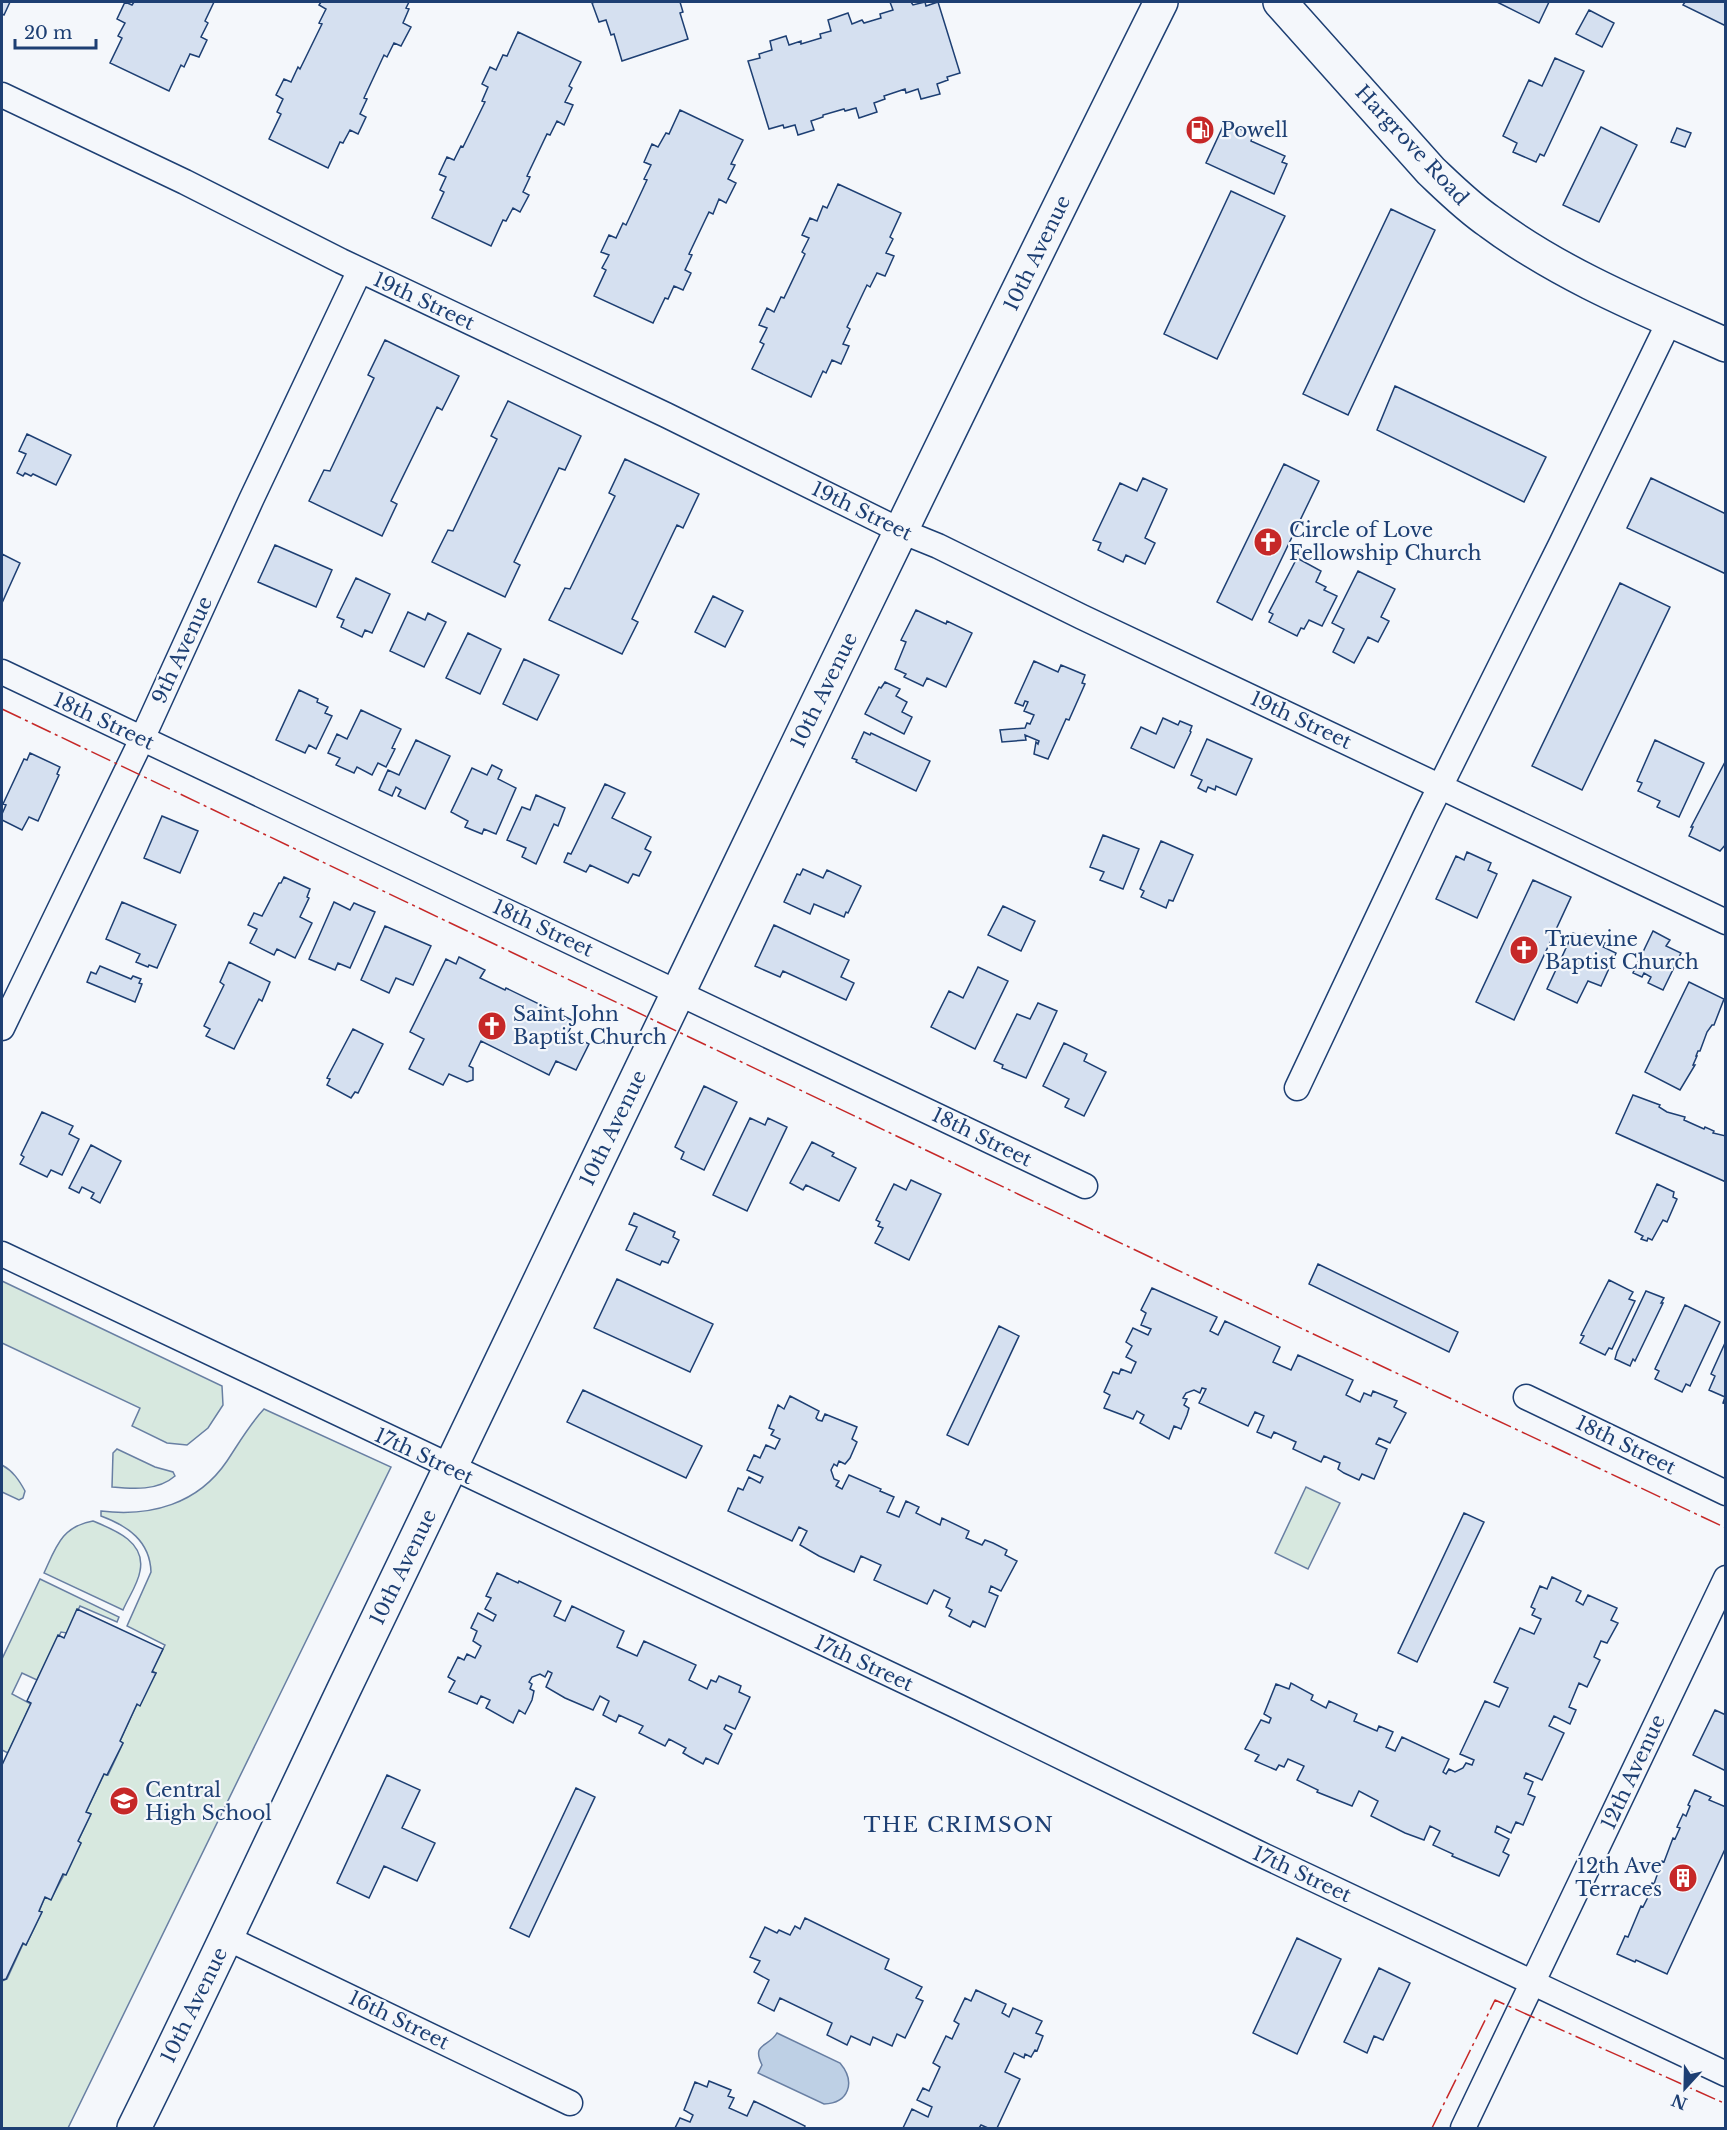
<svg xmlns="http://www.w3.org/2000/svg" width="1727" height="2130" font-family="'Libre Baskerville',serif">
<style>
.green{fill:#d7e8df;stroke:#687fa3;stroke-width:1.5}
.water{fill:#bed0e5;stroke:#687fa3;stroke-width:1.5}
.building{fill:#d5e0f0;stroke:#1d3f73;stroke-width:1.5}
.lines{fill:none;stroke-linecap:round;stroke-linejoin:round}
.street-casing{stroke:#1d3f73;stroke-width:27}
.secondary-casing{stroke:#1d3f73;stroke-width:36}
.street{stroke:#f4f7fb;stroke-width:24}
.secondary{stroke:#f4f7fb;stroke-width:33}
.power{stroke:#c62828;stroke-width:1.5;stroke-dasharray:21 4.5 3 4.5;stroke-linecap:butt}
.labels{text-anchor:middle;stroke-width:4.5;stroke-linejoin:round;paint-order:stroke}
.poi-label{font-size:20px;fill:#1d3f73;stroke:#f4f7fb;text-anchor:start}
.street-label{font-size:20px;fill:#1d3f73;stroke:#f4f7fb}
.neighbourhood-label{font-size:21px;letter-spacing:1.5px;fill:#1d3f73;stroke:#f4f7fb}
</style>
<rect width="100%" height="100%" fill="#f4f7fb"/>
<path class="green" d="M2 1281 222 1386 223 1405 208 1428 187 1445 167 1443 132 1426 140 1408 2 1343Z
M264 1409 391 1467 68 2128H2V1981L7 1979 23 1944 26 1945 42 1912 39 1911 45 1897 51 1899 81 1843 78 1841 91 1814 86 1812 104 1774 108 1775 123 1743 120 1741 137 1704 156 1673 152 1671 165 1645 127 1626 151 1572C150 1541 128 1526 101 1516V1511C151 1517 198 1504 227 1461 239 1443 249 1425 264 1409Z
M117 1449 155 1467 173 1472 175 1476C158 1491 133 1489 112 1487L113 1453Z
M2 1465C13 1471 19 1480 25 1491L23 1498 19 1500 2 1492Z
M1306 1487 1340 1503 1308 1569 1275 1553Z
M93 1521C115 1530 146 1542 140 1571 138 1584 128 1598 123 1610L44 1573C56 1547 62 1526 93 1521Z
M40 1579 119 1617 117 1622 80 1606 67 1633 61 1632 37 1680 22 1673 12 1694 31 1704 8 1753 2 1750V1659Z"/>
<path class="water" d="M777 2033 840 2063C856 2082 849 2103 824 2104L758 2073 762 2065C751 2043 769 2047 777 2033Z"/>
<path class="building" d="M2 2H10L4 15 2 14Z
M125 2 132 5 134 2H214L205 21 208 23 201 37 207 40 199 57 190 54 184 67 181 65 169 91 110 63 122 38 118 36 125 23 117 19Z
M321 2H409L406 8 409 9 403 23 411 27 401 46 394 43 387 57 384 55 364 98 367 99 360 114 366 117 358 134 350 130 343 143 340 142 328 168 269 139 281 114 277 112 283 99 276 95 284 79 291 82 298 67 300 69 322 24 319 23 326 9 319 5Z
M595 2H680L683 12 680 13 688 39 622 61 614 34 611 35 606 20 599 22 592 3Z
M890 2H911L913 5 925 2 926 6 938 2 960 73 947 77 948 80 937 84 940 94 921 99 918 89 906 93 905 89 884 96 885 99 874 103 877 112 859 118 856 108 845 111 844 109 823 115V117L811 121 814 130 798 135 795 125 784 128 783 125 769 129 748 61 760 58 759 54 772 50 770 41 786 36 789 45 801 41V44L821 38 820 34 831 31 828 20 848 13 852 24 862 20 864 23 881 18 880 14 893 10Z
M1497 2H1549L1539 23Z
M1685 2H1726V26L1683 5Z
M1589 10 1614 23 1602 47 1576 34Z
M518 32 581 62 569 86 572 88 565 102 573 105 564 125 557 121 550 135 547 134 527 176 530 177 523 192 529 195 520 212 513 208 506 221 503 220 491 246 432 218 444 192 440 190 446 177 439 174 447 157 454 160 461 146 463 147 485 102 482 101 488 87 482 84 490 67 496 70 503 55 507 56Z
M1555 58 1584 71 1544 156 1540 154 1536 162 1513 152 1517 143 1503 136 1529 80 1542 86Z
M680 110 743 140 731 164 735 165 728 179 736 183 726 203 719 199 713 214 709 212 689 254 692 255 685 270 691 273 683 290 674 286 668 299 665 298 653 323 594 296 606 270 602 268 609 255 601 252 609 235 616 238 623 223 626 225 647 180 644 179 651 165 644 162 652 144 658 147 666 133 669 134Z
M1225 122 1253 135 1251 141 1285 156 1282 162 1287 164 1274 194 1206 163Z
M1601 127 1637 145 1599 222 1563 205Z
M1677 128 1691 133 1685 147 1671 142Z
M838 184 901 213 890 237 893 239 886 253 894 256 885 276 877 273 870 287 867 285 847 327 850 329 843 344 849 346 841 364 832 360 826 373 823 371 811 397 752 369 764 344 760 342 767 328 759 325 767 308 774 312 781 297 784 298 805 254 802 252 809 238 802 235 810 218 817 221 823 206 827 208Z
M1231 191 1285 216 1217 359 1164 334Z
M1391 209 1435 230 1348 415 1303 394Z
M385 340 459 376 442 410 437 407 391 501 397 504 382 536 309 501 324 470 330 471 374 378 368 375Z
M1395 386 1546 457 1524 502 1377 430Z
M508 401 581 436 565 470 559 468 514 562 520 565 505 597 432 562 448 530 453 531 497 439 491 436Z
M27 434 71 455 56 485 33 474 31 476 25 473 23 476 17 473 26 454 19 451Z
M625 459 699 494 683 528 677 525 632 619 638 622 622 654 549 620 565 588 570 589 615 496 609 493Z
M1284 464 1319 481 1252 620 1217 602Z
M1143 478 1167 489 1145 538 1155 543 1145 564 1126 555 1123 562 1098 550 1101 543 1093 540 1120 483 1137 491Z
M1651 478 1726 514V574L1627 528Z
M275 545 332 570 316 607 258 582Z
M2 554 20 563 2 603Z
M1297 558 1321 571 1316 582 1326 587 1324 590 1337 596 1322 626 1309 620 1304 629 1301 628 1297 636 1269 622 1273 614 1269 612Z
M1358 571 1395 589 1381 617 1389 621 1378 642 1368 637 1354 663 1333 652 1344 629 1332 623Z
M356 578 390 594 372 633 365 630 362 637 341 627 344 620 337 617Z
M1620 583 1670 607 1582 790 1532 766Z
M713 596 743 611 725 647 695 632Z
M916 610 946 624 947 621 972 633 946 687 927 678 923 686 904 677 906 674 895 669 906 642 901 640Z
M408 612 425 620 428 613 446 622 424 667 390 651Z
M468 633 501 649 480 694 446 678Z
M524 659 559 675 537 720 503 704Z
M1034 661 1058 672 1061 665 1085 675 1082 683 1085 684 1069 720 1066 719 1048 759 1034 754 1036 742 1038 744 1039 741 1025 735 1026 740 1002 742 1000 730 1025 728 1027 723 1030 724 1034 715 1024 711 1028 702 1025 701 1023 706 1015 703Z
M885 682 900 689 896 696 907 702 902 712 912 717 904 734 865 714 879 687 881 688Z
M299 690 318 699 317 702 328 707 325 713 332 716 316 749 309 745 305 753 276 740Z
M361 710 401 729 392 748 395 749 386 767 378 763 372 775 357 767 354 773 336 765 340 758 328 753 337 734 347 739Z
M1163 718 1178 725 1180 721 1192 726 1190 731 1191 732 1174 768 1131 748 1141 727 1156 734Z
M864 732 870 735 871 733 930 761 916 791 856 762 857 760 852 758Z
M1207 739 1252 759 1236 795 1216 786 1215 790 1208 787 1206 792 1198 788 1202 780 1191 775Z
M416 740 450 756 425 809 398 796 401 790 396 787 392 796 379 790 388 770 399 775Z
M1655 740 1704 763 1679 817 1657 807 1660 801 1638 791 1642 783 1637 781Z
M30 753 60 767 57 774 59 775 38 821 29 817 22 830 2 820V814L6 805 3 804 24 759 27 760Z
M1725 762 1726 844 1720 851 1689 836 1693 827H1691Z
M492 765 502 770 498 779 516 788 496 834 484 829 482 834 465 827 468 821 451 812 472 768 487 775Z
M605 784 625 793 612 818 651 837 645 849 651 852 639 876 633 874 628 883 590 865 586 872 564 862 568 853 571 854Z
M536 795 565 808 558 826 554 824 536 864 522 857 526 848 507 840 522 807 530 810Z
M162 816 198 831 180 873 144 858Z
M1103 835 1139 849 1123 889 1100 880 1104 872 1090 867Z
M1161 841 1193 855 1173 901 1169 900 1166 908 1141 897 1144 891 1140 889Z
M1467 852 1491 863 1488 870 1497 874 1477 918 1436 899 1456 856 1464 860Z
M803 869 823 878 827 870 861 886 848 913 846 912 844 917 814 904 810 914 784 902 797 874 800 875Z
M284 877 310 889 307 897 309 898 300 917 312 923 295 958 277 949 274 955 250 943 257 929 248 925 254 913 262 916 279 883H281Z
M1533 880 1571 897 1514 1020 1476 1002Z
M122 902 176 925 157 968 149 965 148 967 136 962 140 954 106 939Z
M334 902 350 910 354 903 375 912 350 968 338 963 335 970 309 959Z
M1003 906 1035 921 1021 951 988 935Z
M774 925 849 960 841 977 854 983 846 1000 783 971 780 977 755 966Z
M385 926 431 946 413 985 396 978 389 993 361 980Z
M1653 931 1670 940 1666 946 1681 953 1663 990 1648 983 1651 977 1644 973 1642 977 1633 973Z
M1573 933 1584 938 1586 934 1605 943 1603 947 1616 953 1601 986 1588 981 1577 1003 1547 989Z
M459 957 485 970 480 978 505 990 506 988 574 1021 568 1033 589 1044 576 1070 556 1061 549 1075 481 1041 469 1066 473 1068V1080L467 1082 449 1074 443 1085 409 1069 424 1039 410 1032 446 959 456 964Z
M229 962 270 982 262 1001 259 999 234 1049 206 1036 210 1029 204 1026 224 985 220 982Z
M100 966 131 979 133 976 141 979 139 983 142 984 135 1002 87 982 91 972 96 974Z
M978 967 1008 981 975 1049 931 1027 949 991 963 998Z
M1689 982 1724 999 1714 1025H1712L1707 1032 1700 1051H1698L1696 1056H1697L1693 1065H1695L1680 1090 1645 1072Z
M1038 1003 1057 1011 1026 1078 1002 1068 1003 1065 994 1061 1017 1014 1030 1019Z
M353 1029 383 1044 358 1093 355 1092 351 1098 327 1085 330 1079 327 1078Z
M1064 1043 1087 1054 1084 1061 1106 1072 1084 1116 1065 1107 1069 1099 1043 1086Z
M704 1086 737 1102 704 1170 681 1159 684 1152 675 1147Z
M1633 1095 1660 1105 1659 1107 1667 1112 1685 1117 1684 1120 1704 1129 1705 1127 1714 1131 1713 1133 1726 1136V1182L1616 1133Z
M42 1112 73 1126 69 1134 79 1139 62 1175 51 1170 47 1177 20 1164 24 1157 21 1155Z
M750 1118 765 1125 768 1118 787 1127 747 1211 713 1195Z
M812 1142 834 1153 832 1156 856 1168 839 1201 806 1185 803 1190 790 1183Z
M91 1145 121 1161 100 1203 91 1198 94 1193 82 1187 79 1193 69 1188Z
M911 1180 941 1194 909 1260 875 1243 883 1228 878 1226 880 1222 876 1220 894 1184 906 1190Z
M1657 1184 1674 1192 1673 1197 1677 1199 1667 1222 1663 1220 1652 1240 1648 1238 1647 1241 1641 1239 1643 1236 1635 1232Z
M634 1213 675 1232 673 1237 679 1240 668 1263 662 1261 660 1265 626 1250 637 1227 629 1224Z
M1318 1264 1458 1332 1449 1352 1309 1284Z
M617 1279 713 1324 690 1372 594 1328Z
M1609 1280 1633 1292 1629 1299 1635 1301 1612 1349 1609 1348 1605 1355 1580 1343 1584 1336 1581 1335Z
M1152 1288 1217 1317 1210 1331 1218 1335 1225 1321 1280 1347 1273 1362 1291 1370 1298 1355 1353 1380 1346 1395 1360 1402 1364 1393 1371 1396 1373 1391 1397 1401 1394 1407 1406 1413 1390 1443 1379 1438 1376 1444 1387 1449 1374 1479 1362 1474 1359 1480 1344 1473 1338 1469 1340 1463 1324 1456 1321 1462 1293 1449 1296 1442 1274 1432 1271 1438 1257 1432 1264 1416 1255 1412 1248 1426 1199 1403 1206 1389 1202 1388 1200 1393 1194 1390 1186 1393 1183 1398 1187 1399 1184 1405 1189 1408 1187 1415 1181 1429 1174 1426 1169 1439 1140 1423 1144 1415 1137 1411 1133 1419 1104 1408 1110 1395 1104 1392 1113 1372 1119 1374 1121 1369 1131 1373 1136 1362 1126 1357 1132 1346 1126 1342 1133 1328 1148 1335 1151 1329 1141 1325 1146 1313 1141 1310Z
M1646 1291 1664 1298 1661 1303H1663L1635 1361 1633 1359 1630 1366 1615 1359 1617 1352Z
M1685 1305 1720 1322 1690 1386 1686 1384 1682 1392 1655 1379 1659 1371 1655 1369Z
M999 1326 1019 1336 968 1445 947 1435Z
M1725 1343H1726V1404L1723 1403 1725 1397 1709 1390 1715 1376 1711 1374Z
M583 1390 702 1446 686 1478 567 1422Z
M790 1396 819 1411 816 1418 818 1420 822 1421 825 1414 857 1427 852 1439 857 1442 850 1458 845 1464 839 1461 837 1466 834 1464 831 1470 834 1479 839 1481 836 1486 842 1489 849 1475 881 1489 880 1491 894 1497 887 1512 899 1517 906 1501 919 1507 916 1513 940 1525 942 1518 969 1531 966 1538 982 1545 985 1540 993 1543 1007 1550 1005 1555 1017 1561 1001 1591 991 1586 989 1592 998 1596 985 1627 973 1621 970 1627 949 1616 952 1610 946 1607 950 1598 934 1590 927 1604 874 1580 881 1565 861 1556 854 1572 819 1556 800 1545 807 1531 799 1527 792 1541 728 1511 738 1488 743 1490 749 1477 760 1483 763 1477 747 1470 754 1455 760 1458 766 1445 775 1449 780 1439 771 1435 774 1430 769 1428 778 1405 784 1409Z
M1464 1513 1484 1522 1417 1662 1398 1653Z
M497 1573 518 1583 519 1581 561 1601 554 1616 565 1621 572 1606 624 1631 617 1647 637 1656 644 1641 696 1665 689 1680 707 1689 711 1680 716 1682 719 1676 741 1686 739 1692 750 1697 735 1729 726 1725 724 1729 732 1734 718 1764 706 1758 703 1764 690 1757 683 1753 686 1748 669 1739 665 1746 639 1733 643 1726 619 1715 616 1722 603 1715 609 1701 600 1696 593 1710 565 1698 546 1687 552 1673 548 1671 545 1677 540 1674 532 1677 529 1682 532 1684 530 1689 534 1691 532 1700 525 1714 519 1710 513 1723 486 1708 490 1700 481 1696 477 1704 449 1692 455 1681 448 1677 458 1657 464 1660 467 1654 475 1658 481 1646 473 1641 477 1631 471 1628 478 1613 493 1621 496 1615 485 1609 491 1598 486 1596Z
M1552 1577 1581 1591 1576 1601 1583 1605 1588 1595 1617 1608 1611 1620 1618 1623 1607 1643 1601 1641 1594 1657 1600 1660 1587 1687 1579 1683 1569 1707 1576 1710 1570 1724 1554 1716 1549 1726 1564 1733 1542 1780 1526 1773 1524 1778 1533 1782 1528 1794 1535 1797 1523 1825 1516 1822 1511 1833 1497 1826 1495 1832 1509 1839 1503 1852 1509 1855 1499 1876 1452 1856 1453 1854 1433 1845 1440 1831 1430 1826 1424 1840 1405 1833 1371 1816 1378 1801 1359 1791 1352 1806 1317 1792 1318 1790 1297 1780 1304 1766 1288 1759 1284 1767 1279 1765 1276 1770 1255 1761 1259 1755 1245 1749 1261 1720 1269 1723 1271 1718 1264 1714 1276 1684 1289 1689 1291 1683 1313 1695 1311 1700 1326 1708 1329 1701 1357 1714 1354 1721 1377 1731 1379 1726 1393 1732 1386 1747 1395 1751 1402 1737 1449 1759 1443 1772 1446 1774 1449 1769 1455 1772 1463 1768 1466 1763 1472 1765 1474 1760 1460 1754 1485 1701 1499 1707 1508 1688 1494 1682 1520 1628 1534 1634 1541 1619 1532 1615 1535 1609 1531 1607 1540 1586 1547 1589Z
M77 1609 163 1649 152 1672 156 1673 140 1706 137 1704 120 1741 123 1743 107 1775 104 1774 86 1812 91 1814 78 1841 81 1843 66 1875 63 1874 51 1900 45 1897 39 1911 42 1912 26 1945 23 1943 6 1979 2 1980V1765L31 1703 27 1701 58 1635 64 1638Z
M1715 1710 1726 1715V1771L1693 1755Z
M387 1775 420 1790 402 1828 435 1843 417 1881 384 1866 369 1898 337 1883Z
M576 1788 595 1797 529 1937 510 1928Z
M1695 1790 1711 1797 1709 1800 1726 1807V1847L1667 1974 1636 1960 1635 1962 1617 1954 1625 1936 1628 1937 1641 1906 1643 1907 1648 1897 1646 1896 1652 1883 1654 1884 1662 1861 1664 1862 1673 1838 1675 1839 1680 1828 1677 1827 1683 1814 1686 1816 1690 1806 1688 1805Z
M805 1918 889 1959 885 1969 922 1987 916 1998 923 2001 905 2038 897 2034 892 2046 873 2037 870 2045 851 2036 847 2045 827 2035 832 2023 780 1998 774 2011 758 2003 769 1980 754 1972 760 1961 750 1957 765 1927 777 1933 779 1930 790 1935 795 1926 800 1929Z
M1297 1938 1341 1959 1297 2054 1253 2033Z
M1379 1968 1410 1983 1383 2040 1374 2036 1367 2053 1344 2042Z
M976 1990 1006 2004 1002 2013 1009 2017 1013 2008 1042 2021 1036 2033 1043 2036 1037 2051 1035 2050 1031 2057 1025 2054 1024 2058 1014 2053 1005 2072 1020 2079 997 2128H988L981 2125 979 2128H903L912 2109 928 2117 932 2107 917 2100 923 2088 929 2091 940 2067 933 2063 946 2036 952 2039 959 2024 954 2021 965 1998 971 2001Z
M709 2081 731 2090 728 2096 734 2098 729 2108 747 2116 754 2101 805 2126 804 2128H675L680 2118 690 2122 693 2115 684 2110 695 2082 707 2087Z"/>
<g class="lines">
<g class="street-casing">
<path id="street" d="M2 95 185 182 341 261 666 415 901 531 938 546 1082 617 1726 922
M2 672 1085 1186
M2 1028 142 739 251 500 360 270
M1297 1088 1425 817 1561 544 1670 320
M2 1254 959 1707 1256 1852 1726 2074
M1526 1397 1726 1493
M227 1938 570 2103
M1463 2128 1726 1578"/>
</g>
<g class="secondary-casing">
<path id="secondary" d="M1280 2 1431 171C1450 189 1468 207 1490 222 1561 275 1645 309 1726 345
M134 2128C206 1983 274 1836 344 1689 615 1126 882 561 1161 2"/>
</g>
<use href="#street" class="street"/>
<use href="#secondary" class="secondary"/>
<path class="power" d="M2 709 1173 1268 1726 1528
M1432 2128 1495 2000 1726 2104"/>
</g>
<defs>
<g id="fuel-disc" transform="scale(1.5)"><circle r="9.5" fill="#c62828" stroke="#f4f7fb"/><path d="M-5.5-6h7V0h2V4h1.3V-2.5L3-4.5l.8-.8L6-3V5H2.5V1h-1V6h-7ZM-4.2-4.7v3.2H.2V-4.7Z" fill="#fff"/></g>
<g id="church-disc" transform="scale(1.5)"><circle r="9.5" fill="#c62828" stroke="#f4f7fb"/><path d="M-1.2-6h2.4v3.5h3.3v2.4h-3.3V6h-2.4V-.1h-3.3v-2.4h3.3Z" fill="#fff"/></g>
<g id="school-disc" transform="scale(1.5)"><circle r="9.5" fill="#c62828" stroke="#f4f7fb"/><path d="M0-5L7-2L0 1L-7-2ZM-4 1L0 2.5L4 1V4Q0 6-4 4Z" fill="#fff"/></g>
<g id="building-disc" transform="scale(1.5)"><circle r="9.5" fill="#c62828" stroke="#f4f7fb"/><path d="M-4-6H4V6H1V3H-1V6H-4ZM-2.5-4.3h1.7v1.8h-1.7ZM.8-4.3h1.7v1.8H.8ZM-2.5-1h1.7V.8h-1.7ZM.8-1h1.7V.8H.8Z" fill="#fff"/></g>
</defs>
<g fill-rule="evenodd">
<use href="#fuel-disc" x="1200" y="130"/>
<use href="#church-disc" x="1268" y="542"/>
<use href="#church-disc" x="1524" y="950"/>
<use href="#church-disc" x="492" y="1026"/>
<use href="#school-disc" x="124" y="1801"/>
<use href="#building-disc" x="1683" y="1878"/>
</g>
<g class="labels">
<g class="poi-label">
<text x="1221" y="137">Powell</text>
<text x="1289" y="537">Circle of Love<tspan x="1289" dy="23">Fellowship Church</tspan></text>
<text x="1545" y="946">Truevine<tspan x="1545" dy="23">Baptist Church</tspan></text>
<text x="513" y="1021">Saint John<tspan x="513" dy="23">Baptist Church</tspan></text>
<text x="145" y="1797">Central<tspan x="145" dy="23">High School</tspan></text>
<text x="1662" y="1873" text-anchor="end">12th Ave<tspan x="1662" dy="23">Terraces</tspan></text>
</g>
<g class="street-label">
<text transform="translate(1412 145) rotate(47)" y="7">Hargrove Road</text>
<text transform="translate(1037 253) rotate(-64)" y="7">10th Avenue</text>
<text transform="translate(424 301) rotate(25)" y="7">19th Street</text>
<text transform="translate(862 511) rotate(26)" y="7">19th Street</text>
<text transform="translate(182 650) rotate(-65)" y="7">9th Avenue</text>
<text transform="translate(824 690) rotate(-64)" y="7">10th Avenue</text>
<text transform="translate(1301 720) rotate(25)" y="7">19th Street</text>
<text transform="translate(104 721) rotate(25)" y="7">18th Street</text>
<text transform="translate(543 928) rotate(25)" y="7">18th Street</text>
<text transform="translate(613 1128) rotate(-64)" y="7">10th Avenue</text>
<text transform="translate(982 1137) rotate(26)" y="7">18th Street</text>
<text transform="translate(1626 1445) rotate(26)" y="7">18th Street</text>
<text transform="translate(424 1456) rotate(25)" y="7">17th Street</text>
<text transform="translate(403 1567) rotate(-64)" y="7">10th Avenue</text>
<text transform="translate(864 1663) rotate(25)" y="7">17th Street</text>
<text transform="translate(1633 1772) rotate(-65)" y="7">12th Avenue</text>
<text transform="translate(1302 1874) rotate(25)" y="7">17th Street</text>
<text transform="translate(194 2005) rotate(-64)" y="7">10th Avenue</text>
<text transform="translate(399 2020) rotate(26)" y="7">16th Street</text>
</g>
<g class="neighbourhood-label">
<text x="959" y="1832">THE CRIMSON</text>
</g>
</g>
<rect width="1727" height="2130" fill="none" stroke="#1d3f73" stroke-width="6"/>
<g transform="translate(1685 2088) rotate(202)" stroke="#f4f7fb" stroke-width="4.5" paint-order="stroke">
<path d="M0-4.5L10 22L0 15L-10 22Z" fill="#1d3f73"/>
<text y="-9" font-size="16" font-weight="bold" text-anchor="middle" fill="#1d3f73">N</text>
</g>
<path d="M15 39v9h81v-9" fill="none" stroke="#1d3f73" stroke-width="3"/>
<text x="24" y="39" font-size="18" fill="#1d3f73" stroke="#f4f7fb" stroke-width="4.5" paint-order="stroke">20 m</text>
</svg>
